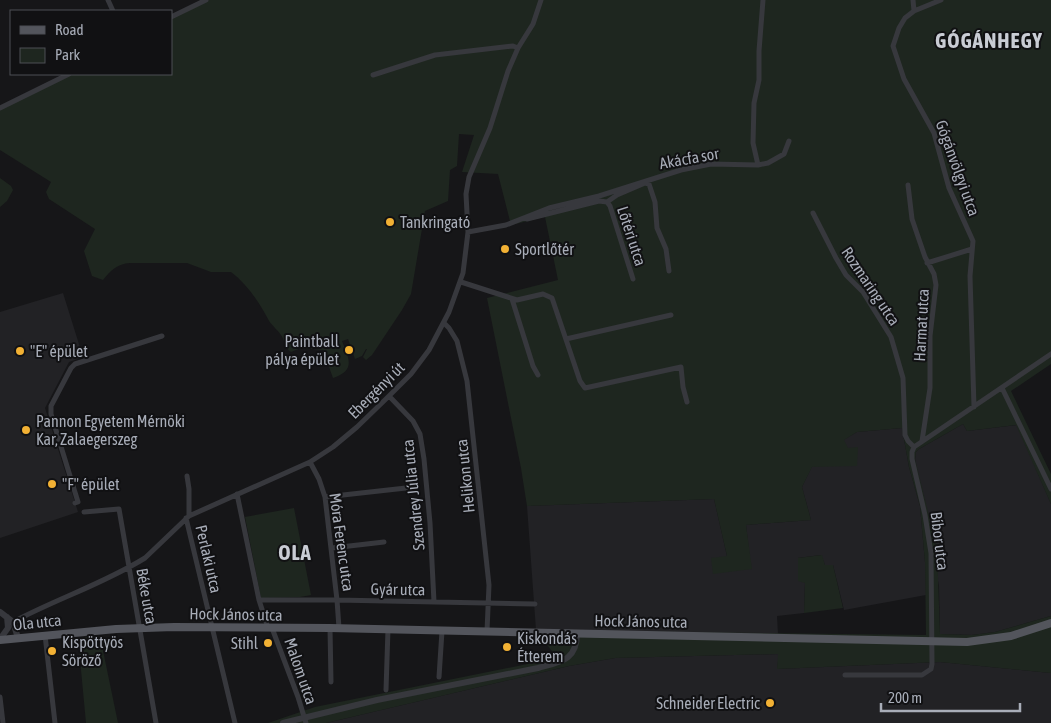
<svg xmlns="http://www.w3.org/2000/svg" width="1051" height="723" font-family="'Asap Condensed',sans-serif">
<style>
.built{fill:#222225}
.green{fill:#1e261f}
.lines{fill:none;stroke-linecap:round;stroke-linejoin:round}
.minor{stroke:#37383d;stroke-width:5}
.tertiary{stroke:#37383d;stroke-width:6}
.primary{stroke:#53555c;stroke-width:8}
.poi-dot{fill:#f2b134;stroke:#111113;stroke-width:2}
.labels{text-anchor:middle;stroke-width:4;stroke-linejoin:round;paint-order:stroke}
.street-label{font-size:16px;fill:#a8adb8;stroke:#111113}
.poi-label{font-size:16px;fill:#a8adb8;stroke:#111113;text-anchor:start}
.district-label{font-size:21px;font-weight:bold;letter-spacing:1px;fill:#c9ccd4;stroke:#111113}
</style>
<rect width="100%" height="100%" fill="#161618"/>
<path class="built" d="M63 293 83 357 69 362 45 408 78 512 0 538V312Z
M963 424 967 431 1017 425 1051 504V616L995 632 972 635 940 634 939 586 915 459 916 452 919 449Z
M902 428 909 467 920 506 925 562 926 595 844 610 833 565H825L821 555 798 558 805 583 804 613 777 616 778 634 536 630 527 506 714 499 727 556 751 569 746 525 811 520 802 487 812 466H857L843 440 857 432Z
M779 654 777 669 940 662 1051 673V723H326L569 666 615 658Z"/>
<path class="green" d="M209 0H1051V364L1011 391 1051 474V504L1016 425 967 431 963 424 919 449 916 452 915 459 937 548 940 634 972 635 995 632 1051 616V673L940 662 777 669 778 654 615 658 569 666 326 723H268L315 707 557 658 536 630 926 635 925 562 920 506 909 467 902 428 857 432 844 440 848 448 858 447 857 466 812 467 802 487 811 520 746 525 752 569 713 574 711 558 727 556 714 499 527 506 521 468 487 298 558 280 545 217 511 225 498 174 462 172 474 135 459 134 457 166 450 170 448 201 425 211 411 294 402 310 372 355 366 360 363 357 367 349H366L362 356 355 359 348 339 342 341C349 359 356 370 333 378L323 350 301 348 291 352C284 348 285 340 281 335 277 329 271 325 268 319 259 302 247 284 231 272H211L187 263H130C117 264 111 270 103 280L92 276 84 251 95 229 49 199 46 192 51 182 0 150V110L3 107 72 74H171V19Z
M0 178 11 186 13 190 7 201 0 207Z
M294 508 311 595 300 597 261 598 245 517Z
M822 555 825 565H833L843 608 804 613 805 583 798 581V558Z
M100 636 118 723H86L78 638Z"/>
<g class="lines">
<path class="minor" d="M108 0 113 11
M913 0 914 11
M941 0 914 11 905 18 899 28 893 46 904 79 934 133 949 188 973 241 970 276 974 407
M171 17 206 0
M373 75 435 55 513 46 518 48
M0 108 69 74
M758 165 753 143 754 103 759 80V51L763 0
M908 185 912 219 925 257 934 274 936 285 930 336V388L922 441
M607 202 610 206 633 279
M813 213 836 258 846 275 863 292 891 337 903 378 905 435 908 441 914 447
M527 219 599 201 607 202 617 195 645 183 649 184 655 202 657 228 666 249 669 271
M468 232 506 225 549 208 599 196 681 170 711 164 758 165 768 163 784 154 789 141
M927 263 972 249
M461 282 517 300 543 294 552 298 580 381 585 388 681 367 683 387 687 402
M512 299 533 366 538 375
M444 323 449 328 457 341 467 381 489 585 487 631
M566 339 671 315
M1002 388 1051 489
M389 396 413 421 420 434 424 459 430 523 434 602
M914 447 1051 354
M310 462 319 479 325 497 337 600 339 628
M187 476 189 489V516
M237 494 259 600 268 628
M325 497 406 488
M75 503 78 502 51 414V406L71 368 75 364 162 336
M84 512 119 509 156 723
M186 518 235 723
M332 548 384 542
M259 600H337L535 604
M13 622C56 599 103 584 145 558L189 516 310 462 333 447 357 427 389 396 411 374 429 350 449 312 463 273 468 232 466 194 469 177 490 128 508 71 518 48 533 24 541 0
M272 628 298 697 306 723
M330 628 331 682
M45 635 55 723
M845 675H922L931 669 932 664 931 553 925 515 912 459V452L914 447
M439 677 442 631
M386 690 388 629
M0 697 3 723"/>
<path class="tertiary" d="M0 612 13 622 18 638
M0 639 8 628 7 617
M283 723 377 700 538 668C560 662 577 661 577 633"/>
<path class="primary" d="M0 640 116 629 174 627 330 628 967 642 1011 636 1051 623"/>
</g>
<g class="poi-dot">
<circle cx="390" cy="222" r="5"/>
<circle cx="505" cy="249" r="5"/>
<circle cx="349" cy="350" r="5"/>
<circle cx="20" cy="351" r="5"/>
<circle cx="26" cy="430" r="5"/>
<circle cx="52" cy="484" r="5"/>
<circle cx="268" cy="643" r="5"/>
<circle cx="507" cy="647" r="5"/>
<circle cx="52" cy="651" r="5"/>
<circle cx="770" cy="703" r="5"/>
</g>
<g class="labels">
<g class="street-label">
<text transform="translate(689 158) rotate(-10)" y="6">Akácfa sor</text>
<text transform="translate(958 168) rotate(70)" y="6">Gógánvölgyi utca</text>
<text transform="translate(632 236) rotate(72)" y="6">Lőtéri utca</text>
<text transform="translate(871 286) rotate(56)" y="6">Rozmaring utca</text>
<text transform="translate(921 325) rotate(-87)" y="6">Harmat utca</text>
<text transform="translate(376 390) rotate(-45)" y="6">Ebergényi út</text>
<text transform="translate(465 476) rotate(-96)" y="6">Helikon utca</text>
<text transform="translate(413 495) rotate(-96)" y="6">Szendrey Júlia utca</text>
<text transform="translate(940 541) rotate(83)" y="6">Bíbor utca</text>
<text transform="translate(342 542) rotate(82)" y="6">Móra Ferenc utca</text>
<text transform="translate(209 559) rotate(77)" y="6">Perlaki utca</text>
<text transform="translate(398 589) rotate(1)" y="6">Gyár utca</text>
<text transform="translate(147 596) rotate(80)" y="6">Béke utca</text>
<text transform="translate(236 614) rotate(1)" y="6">Hock János utca</text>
<text transform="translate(641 621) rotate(1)" y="6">Hock János utca</text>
<text transform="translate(37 622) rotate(-6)" y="6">Ola utca</text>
<text transform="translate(301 671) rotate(71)" y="6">Malom utca</text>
</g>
<g class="poi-label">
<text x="400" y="228">Tankringató</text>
<text x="515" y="255">Sportlőtér</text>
<text x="339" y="347" text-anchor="end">Paintball<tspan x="339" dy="18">pálya épület</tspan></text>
<text x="30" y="357">"E" épület</text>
<text x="36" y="427">Pannon Egyetem Mérnöki<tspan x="36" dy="18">Kar, Zalaegerszeg</tspan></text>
<text x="62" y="490">"F" épület</text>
<text x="517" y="644">Kiskondás<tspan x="517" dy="18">Étterem</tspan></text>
<text x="62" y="648">Kispöttyös<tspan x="62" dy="18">Söröző</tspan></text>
<text x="258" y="649" text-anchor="end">Stihl</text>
<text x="760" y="709" text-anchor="end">Schneider Electric</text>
</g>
<g class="district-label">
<text x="989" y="48">GÓGÁNHEGY</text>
<text x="295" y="560">OLA</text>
</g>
</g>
<rect x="10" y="10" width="162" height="65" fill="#111113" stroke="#4d4f55"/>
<rect x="20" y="26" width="25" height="8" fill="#53555c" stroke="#4d4f55"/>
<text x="55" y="35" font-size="15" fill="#a8adb8">Road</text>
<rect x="20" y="48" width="25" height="15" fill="#1e261f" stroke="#4d4f55"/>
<text x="55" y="60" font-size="15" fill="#a8adb8">Park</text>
<path d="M881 703v8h139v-8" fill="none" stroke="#a8adb8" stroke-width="2.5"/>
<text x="888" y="703" font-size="15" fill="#a8adb8" stroke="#111113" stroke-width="4" paint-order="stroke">200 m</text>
</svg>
